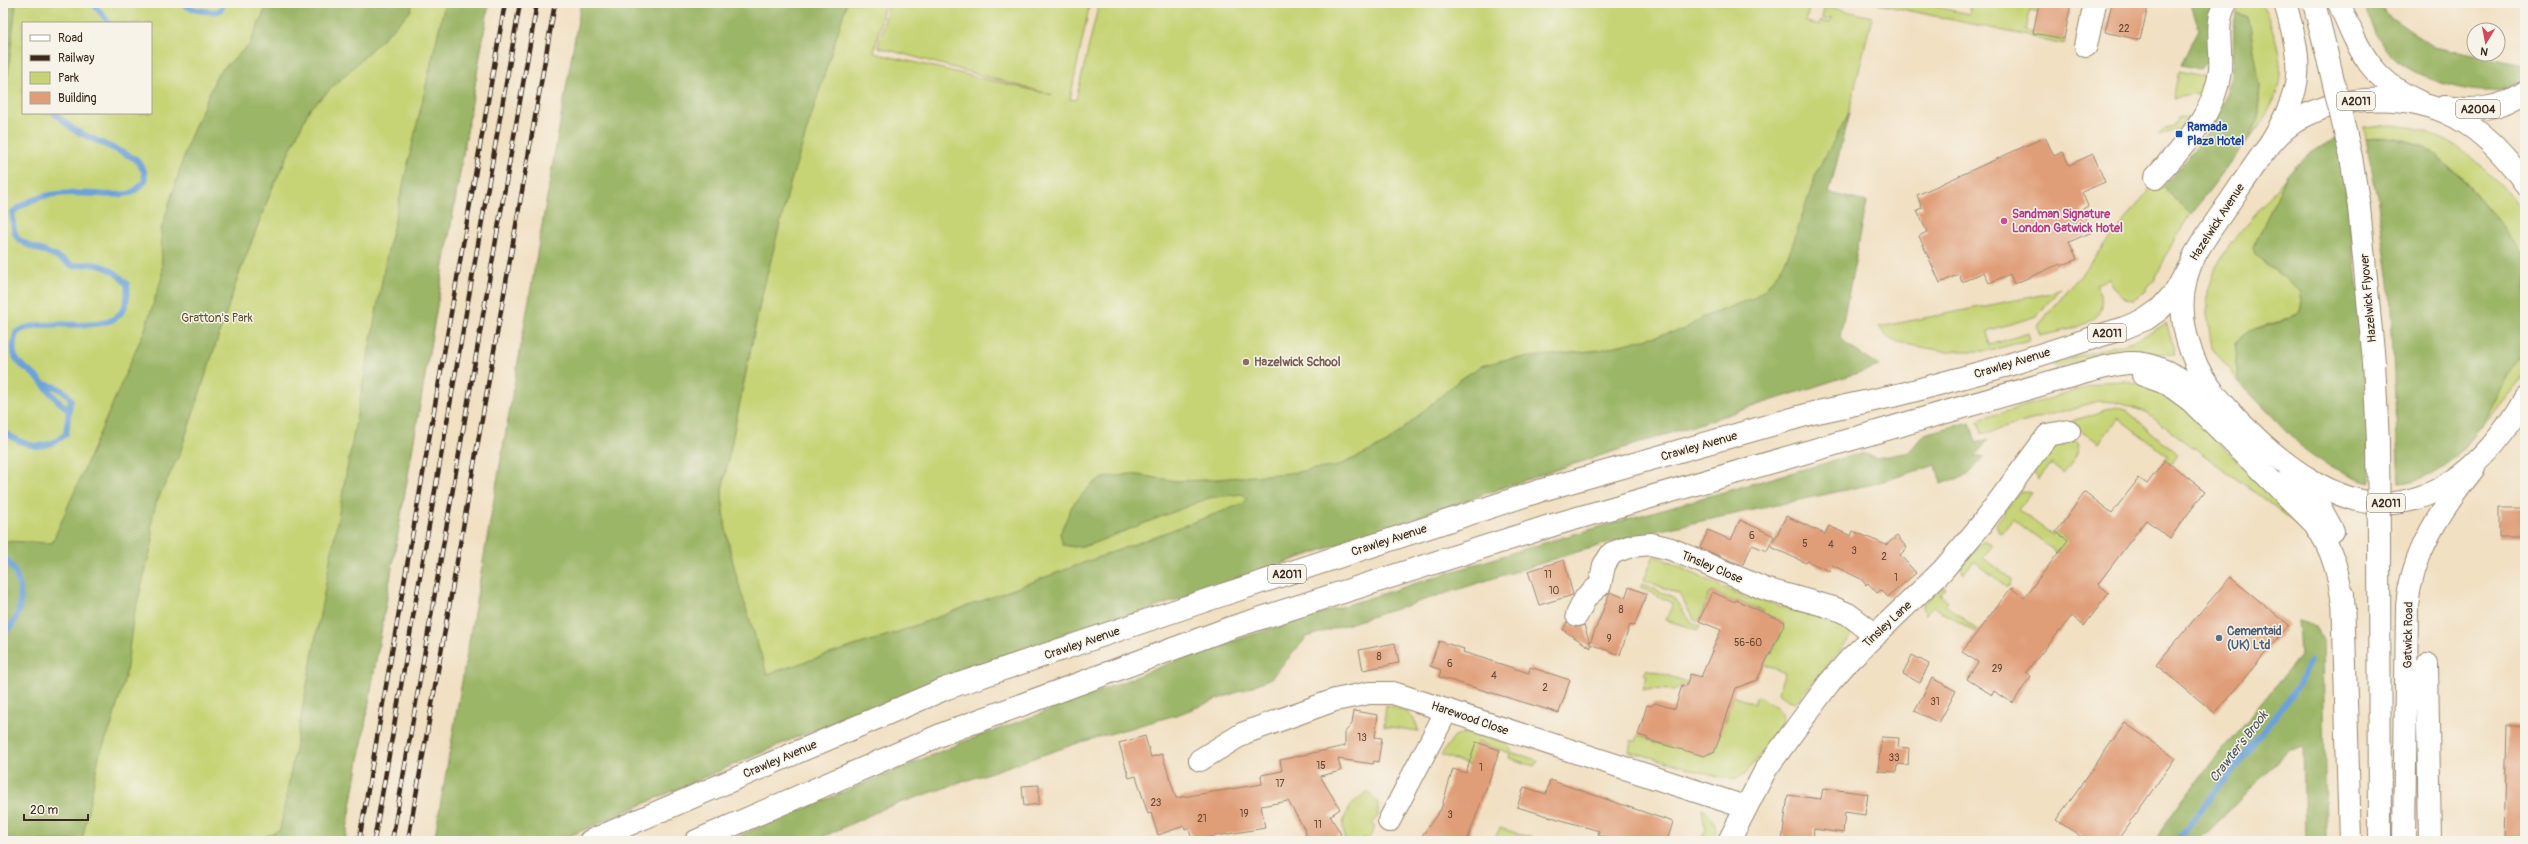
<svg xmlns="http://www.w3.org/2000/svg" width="2528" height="844" font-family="Pangolin,sans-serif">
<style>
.green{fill:#c6d476;stroke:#807f4a;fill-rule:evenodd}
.forest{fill:#9cb667;stroke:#6c7042}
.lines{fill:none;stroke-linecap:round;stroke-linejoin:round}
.stream{stroke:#6ca1d9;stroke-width:6}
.building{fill:#e09e78}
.minor-casing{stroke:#968570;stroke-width:24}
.major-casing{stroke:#968570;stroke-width:24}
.minor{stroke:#fff;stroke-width:22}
.major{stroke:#fff;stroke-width:22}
.rail-casing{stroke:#3b2a1e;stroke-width:4.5}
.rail{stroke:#f7f3e8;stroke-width:3;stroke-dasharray:9;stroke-linecap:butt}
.minor-bridge-casing{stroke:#968570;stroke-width:24;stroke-linecap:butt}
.minor-bridge{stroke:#fff;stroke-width:22}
.transit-dot{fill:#1a4fb4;stroke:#f7f3e8;stroke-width:1.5}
.hotel-dot{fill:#d1479c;stroke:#f7f3e8;stroke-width:1.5}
.education-dot{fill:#8d6e63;stroke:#f7f3e8;stroke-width:1.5}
.service-dot{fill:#5c6f8a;stroke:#f7f3e8;stroke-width:1.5}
.labels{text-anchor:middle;stroke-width:3;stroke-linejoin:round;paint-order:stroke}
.number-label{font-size:10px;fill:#644734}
.shield{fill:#f7f3e8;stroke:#73665b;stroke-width:1}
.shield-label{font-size:11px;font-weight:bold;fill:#3b2a1e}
.transit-label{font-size:12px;font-weight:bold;fill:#164399;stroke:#f7f3e8;text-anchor:start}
.hotel-label{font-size:12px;font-weight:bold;fill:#b23c85;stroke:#f7f3e8;text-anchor:start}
.street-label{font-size:12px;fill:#3b2a1e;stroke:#f7f3e8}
.park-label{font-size:12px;fill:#5e5434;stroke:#f7f3e8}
.education-label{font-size:12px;font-weight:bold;fill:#785e54;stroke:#f7f3e8;text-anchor:start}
.service-label{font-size:12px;font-weight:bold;fill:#4e5e75;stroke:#f7f3e8;text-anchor:start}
.water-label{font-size:13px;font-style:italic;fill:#4c545f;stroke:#f7f3e8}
</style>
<rect width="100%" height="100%" fill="#f7f3e8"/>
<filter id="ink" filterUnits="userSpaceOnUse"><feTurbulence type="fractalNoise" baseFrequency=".025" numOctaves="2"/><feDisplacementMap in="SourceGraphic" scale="8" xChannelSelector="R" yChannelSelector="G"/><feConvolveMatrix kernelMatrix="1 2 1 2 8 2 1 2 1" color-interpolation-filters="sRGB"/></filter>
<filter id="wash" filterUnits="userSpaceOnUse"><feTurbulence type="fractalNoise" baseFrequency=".012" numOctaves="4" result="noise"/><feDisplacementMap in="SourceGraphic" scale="16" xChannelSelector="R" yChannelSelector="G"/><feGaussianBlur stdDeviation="0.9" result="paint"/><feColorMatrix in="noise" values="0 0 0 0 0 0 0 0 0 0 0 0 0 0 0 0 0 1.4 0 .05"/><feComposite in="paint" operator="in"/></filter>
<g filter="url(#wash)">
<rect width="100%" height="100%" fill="#f1e0c2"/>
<path class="green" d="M3 3H489L345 841H3ZM23 23H151V113H23Z
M821 3H885L874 53 1053 95 878 47 889 3H1090L1070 99 1076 100 1099 3H1810L1806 22 1819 25 1820 21 1830 23 1831 17 1827 20 1822 18 1824 8 1829 7 1872 17 1829 193 1810 338 771 689C752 625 724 558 722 490Z
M1918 3 1969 14 1971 3H2042L2040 12 2030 10 2026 31 2064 39 2065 44 1878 4Z
M2239 3 2261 4C2268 12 2270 25 2274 35 2289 82 2276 104 2248 140L2258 114 2260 86 2248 20 2246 16 2236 13Z
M2179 71 2208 77 2203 94 2173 98Z
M2179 116 2190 117C2180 130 2176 133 2159 135L2164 129 2174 127Z
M2391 125C2449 127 2491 170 2525 214V263C2508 230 2454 161 2420 145 2404 138 2384 137 2366 139L2364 128Z
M2297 164 2287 175 2253 248C2258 254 2262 260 2267 265 2281 278 2320 292 2295 316 2275 325 2249 325 2236 344L2240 383 2212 348 2207 314 2208 291 2216 267 2230 244Z
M2164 186 2172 197 2191 214 2176 237 2155 279 2145 292 2133 299 2124 298 2115 289 2109 278 2095 285C2098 291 2102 297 2102 303 2104 326 2057 332 2040 336L2037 327 2118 230 2151 187Z
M2060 288 2037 316 1987 331 1990 345 2028 333 2030 340 1987 351H1944L1898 343 1887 337 1879 327 2046 294Z
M2164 324H2167L2175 355 2143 351 2054 366V363L2137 340Z
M2525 347V373L2477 432 2507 375Z
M2126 381 2149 385 2171 395 2301 523 2299 525 2144 411 2115 402 2099 401 1982 434 1978 420 2104 382Z
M2116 407 2126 410 2178 455 2171 465 2164 461 2168 456 2118 418 2099 443 2069 422Z
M2072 439 2079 444C2078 457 2070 463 2063 473L2051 464 2038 480 2034 470 2053 441Z
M2023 491 2031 493 2018 510 2053 535 2056 532 2088 555 2061 550 2058 553 2013 519 2001 534 1999 533 1996 524 2019 492Z
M1984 540 1993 545 1983 558 2012 580 2009 586 2007 587 1974 561 1963 574 1961 566Z
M1654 555 1748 599 1749 597 1846 625 1851 630V637L1799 699 1794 702 1781 697 1778 692 1785 673 1764 664 1769 652 1772 653 1780 634 1779 630 1783 628V621L1762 614 1763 611 1737 600 1735 602 1712 592 1709 595 1699 621 1694 619 1679 594 1644 580Z
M1643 584 1673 597 1691 622 1700 626 1698 630 1666 620 1673 603 1641 588Z
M1942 587 1946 588 1940 595 1948 601 1945 605 1997 644 1933 607 1925 615 1923 604Z
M1647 669 1754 703 1757 696C1768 702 1786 708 1781 723 1773 737 1755 765 1743 775 1737 779 1731 779 1724 778L1629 751 1631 740 1636 742 1638 735 1648 738 1647 740 1670 747 1671 744 1705 756 1716 751 1713 746 1717 745 1723 721H1726L1729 709 1682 685 1674 690 1643 689 1647 676 1644 674Z
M1386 705C1402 708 1416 714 1418 731L1384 726Z
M1466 732 1507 743 1513 753 1538 760 1534 766 1509 758 1510 753 1477 742 1469 765 1441 755 1453 738Z
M1368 792 1378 803V816L1372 825 1375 827 1368 840 1364 837 1361 841H1344C1346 835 1343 832 1343 826 1344 811 1356 798 1368 792Z
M1702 809C1714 816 1719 828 1714 841H1701L1705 831Z
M1500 828 1542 841H1507L1495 837Z"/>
<path class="forest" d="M3 3H16L3 119Z
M271 3H413L410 12 309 110 272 189 238 277 180 453 156 503 151 525 153 541 133 619 126 674 111 727 99 756 82 841H3V541L52 543 145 329 162 277 161 230 189 140 218 73 249 45 265 10Z
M445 3H489L345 841H255L280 830 387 254Z
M581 3H847L791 181 760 303 722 490C724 553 749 614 767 674L895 633 1242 504 1247 499 1242 494 1209 498 1089 545 1074 547 1063 545 1060 534 1072 506 1092 484 1104 478 1131 474 1177 481 1205 480 1288 473 1338 466 1387 443 1458 381 1481 366 1503 360 1600 350 1685 329 1701 318 1753 298 1765 289 1783 265 1791 249 1817 171 1849 113 1829 193 1867 202 1840 336 1847 345 1879 366 1543 474 944 680 795 738 558 841H434Z
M2191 3H2217L2211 56 2200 69 2181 65 2199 29Z
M2362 3H2381L2385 13 2433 47 2525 65V76C2517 82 2509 87 2498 90 2468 96 2408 76 2388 52 2377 38 2370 19 2362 3Z
M2236 13 2246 16 2250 26 2260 86 2257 120 2248 140 2191 214 2172 197 2164 186C2192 152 2224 119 2231 74 2235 54 2232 33 2236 13Z
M2338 137C2356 251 2367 366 2370 482 2345 475 2322 464 2302 447L2240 383 2235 361 2236 344 2241 337 2249 331 2286 320 2300 311 2302 302 2300 291 2255 254 2253 248 2287 175 2308 154Z
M2386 138C2401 140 2416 142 2429 150 2450 162 2518 240 2525 262 2527 270 2527 339 2525 347 2522 358 2513 366 2507 375 2501 385 2498 396 2493 405 2474 442 2443 479 2399 483L2390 290 2378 203 2366 139Z
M1970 422 1976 443 1988 440 1975 456 1983 458 1968 475 1941 484 1936 465 1873 484 1651 532 1577 552 1307 637 1271 678 1248 688 1179 714 1078 743 885 808 814 841H727L963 742 1067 704 1195 653 1550 541 1861 453 1877 458 1909 452 1924 434Z
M2298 621 2316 626 2323 641 2326 841H2305L2303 746 2290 749 2199 841H2155L2165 824 2189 791 2300 656Z"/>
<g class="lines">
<path class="stream" d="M93 3 109 23
M180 3C194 10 204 13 219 11L225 3
M54 113 74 130 136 159 144 171 145 181C141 185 136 191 131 193 121 196 108 195 97 194 67 192 38 191 13 212 11 245 23 242 48 253 57 256 65 262 73 266 97 261 111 266 127 284 134 351 48 309 16 333 6 367 27 363 43 384 55 386 64 389 71 399L69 410
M3 432C26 446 43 454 66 434L69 410 58 401 43 384
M3 556C26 580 27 613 3 635
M2177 841 2298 687 2310 660"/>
</g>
<g id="blocks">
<path class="building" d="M2039 3H2071L2064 39 2033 33Z
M2112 3H2149L2140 40 2105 32Z
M2045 137 2054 156 2063 152 2069 165 2093 154 2105 182 2082 192 2088 206 2081 210 2092 232 2069 242 2077 259 2061 266 2060 264 2014 284 2010 274 1989 283 1984 272 1962 282 1959 274 1940 283 1919 236 1927 232 1917 210 1922 208 1917 195Z
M2165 460 2205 491 2170 538 2146 520 2098 584 2109 593 2084 626 2072 616 2026 672 2031 676 2013 703 1994 691 1992 695 1967 679 1978 662 1962 652 2011 588 2024 598 2068 540 2056 532 2085 492 2112 513 2139 478 2147 484Z
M2499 508H2525V537H2499Z
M1786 516 1825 534 1829 526 1851 536 1853 531 1886 545 1897 536 1907 548 1900 555 1916 573 1888 597 1881 590 1877 593 1868 583 1866 585 1861 579 1832 565 1829 571 1807 561 1806 563 1771 547Z
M1740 520 1774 536 1767 551 1752 545 1743 564H1739L1700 548 1708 530 1731 540Z
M1564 560 1573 595 1539 605 1528 571Z
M2230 577 2289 625 2215 713 2156 665Z
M1629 587 1647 594 1634 626 1630 625 1620 655 1590 644 1591 648 1563 630 1567 622 1577 627 1584 625 1590 643 1610 592 1625 598Z
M1712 592 1735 602 1736 600 1785 622 1757 680 1736 688 1715 751 1704 756 1647 740 1648 738 1638 735 1647 705 1651 706 1655 703 1675 709 1682 685 1686 686 1690 674 1701 677 1721 630 1699 621Z
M1439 641 1464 649 1463 652 1529 673 1530 667 1570 680 1559 713 1439 677 1441 670 1430 666Z
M1395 643 1399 663 1363 670 1359 650Z
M1912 655 1929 664 1920 683 1903 674Z
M1932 678 1956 691 1939 723 1915 711Z
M1354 711 1378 715 1375 737 1382 738 1378 762 1374 761 1373 764 1338 759 1341 771 1320 776 1340 809 1330 816 1341 834 1329 841 1305 839 1306 832 1288 801 1261 806 1265 828 1192 840 1189 829H1185L1184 826 1158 835 1151 813 1148 814 1136 776 1129 778 1119 743 1145 736 1151 757 1162 754 1176 798 1262 784 1261 775 1282 771 1280 760 1345 746V732L1352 724Z
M2125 723 2175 758 2117 841H2088L2056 820Z
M2507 725H2525V841H2504Z
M1881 737 1899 738 1898 747 1909 748 1908 765 1898 764 1897 772 1878 771Z
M1476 742 1500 750 1467 841H1418L1441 809 1453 769 1466 773Z
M1550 780 1673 822 1667 841H1617L1598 835 1599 831 1517 807 1524 787 1546 794Z
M1039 785V804L1024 806 1022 786Z
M1823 788 1868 794 1865 815 1845 812 1843 833 1814 829 1813 841H1782L1788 795 1821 799Z"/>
</g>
</g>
<g filter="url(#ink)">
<use href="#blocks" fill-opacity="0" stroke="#968570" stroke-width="1"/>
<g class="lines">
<g class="minor-casing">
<path id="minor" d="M2314 3 2329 63
M2339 3C2359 50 2370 80 2420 102
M2086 46 2095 3
M2272 140C2305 86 2302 62 2285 3
M2155 178C2183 146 2216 114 2220 69 2222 47 2214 23 2226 3
M2359 207 2374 362 2378 442
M2143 375 2168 384 2191 401 2314 523C2334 550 2339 577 2344 609
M2290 469 2315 498 2333 531
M2379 536 2380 841
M2343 594 2350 841
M1577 615 1586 597 1600 585 1604 565 1612 553 1631 546 1651 544 1671 549 1765 589 1834 608 1848 614 1876 635
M2427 665 2430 841
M1200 760 1244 733 1335 700 1369 693H1393L1745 807
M1389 821 1447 710
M1729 841 1766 769 1829 683 1850 659 1942 571 1981 525 2048 435 2069 431
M2404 841 2407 606C2412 552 2441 510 2474 468"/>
</g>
<g class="major-casing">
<path id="major" d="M2444 107C2473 111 2500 110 2525 92
M2525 183C2483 124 2438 95 2364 100 2336 102 2309 110 2286 128 2268 143 2255 166 2241 185 2226 208 2209 230 2196 253 2176 290 2180 329 2197 366 2206 385 2221 401 2235 417 2275 459 2339 513 2401 502 2458 492 2498 445 2525 398
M590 841 947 688 1213 598 1542 490 1813 413 1902 394 2005 366 2124 328 2146 319 2160 309 2176 291 2188 269
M696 841 945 733 1227 629 1553 525 2061 379C2083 374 2107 364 2130 363 2170 361 2218 406 2248 430"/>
</g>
<use href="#minor" class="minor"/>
<use href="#major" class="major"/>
<g class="rail-casing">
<path id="rail" d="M359 841 505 3
M374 841 520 3
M392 841 537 3
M408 841 555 3"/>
</g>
<use href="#rail" class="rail"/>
<g class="minor-bridge-casing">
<path id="minor-bridge" d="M2329 63 2351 157 2359 207
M2378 442 2379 536"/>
</g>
<use href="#minor-bridge" class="minor-bridge"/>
</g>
</g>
<rect class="transit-dot" x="2175" y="130" width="8" height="8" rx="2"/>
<circle class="hotel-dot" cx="2004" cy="221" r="4"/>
<circle class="education-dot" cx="1246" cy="362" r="4"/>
<circle class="service-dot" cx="2219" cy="638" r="4"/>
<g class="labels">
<g class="number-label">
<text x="2124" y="32">22</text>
<text x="1752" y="539">6</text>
<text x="1805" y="547">5</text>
<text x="1831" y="548">4</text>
<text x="1854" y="554">3</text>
<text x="1884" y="560">2</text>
<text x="1548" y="578">11</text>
<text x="1896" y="581">1</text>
<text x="1554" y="594">10</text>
<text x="1621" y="613">8</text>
<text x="1609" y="642">9</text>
<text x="1748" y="646">56-60</text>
<text x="1379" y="660">8</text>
<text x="1450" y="667">6</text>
<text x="1997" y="672">29</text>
<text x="1494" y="679">4</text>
<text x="1545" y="691">2</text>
<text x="1935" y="705">31</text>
<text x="1362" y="741">13</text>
<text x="1894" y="761">33</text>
<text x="1321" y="769">15</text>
<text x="1481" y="771">1</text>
<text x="1280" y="787">17</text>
<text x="1156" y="806">23</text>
<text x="1244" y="817">19</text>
<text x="1450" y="818">3</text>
<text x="1202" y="822">21</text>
<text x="1318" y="828">11</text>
</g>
<g class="shield">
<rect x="2337" y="92" width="38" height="18" rx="3"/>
<rect x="2456" y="100" width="44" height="18" rx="3"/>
<rect x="2088" y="324" width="38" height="18" rx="3"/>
<rect x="2367" y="494" width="38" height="18" rx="3"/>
<rect x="1268" y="565" width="38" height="18" rx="3"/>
</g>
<g class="shield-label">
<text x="2356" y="105">A2011</text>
<text x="2478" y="113">A2004</text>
<text x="2107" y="337">A2011</text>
<text x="2386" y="507">A2011</text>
<text x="1287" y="578">A2011</text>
</g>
<g class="transit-label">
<text x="2187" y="131">Ramada<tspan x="2187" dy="14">Plaza Hotel</tspan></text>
</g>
<g class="hotel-label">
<text x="2012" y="218">Sandman Signature<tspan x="2012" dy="14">London Gatwick Hotel</tspan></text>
</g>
<g class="street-label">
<text transform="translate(2217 222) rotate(-57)" y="4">Hazelwick Avenue</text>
<text transform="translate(2368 298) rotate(-95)" y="4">Hazelwick Flyover</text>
<text transform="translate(2012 363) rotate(-17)" y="4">Crawley Avenue</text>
<text transform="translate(1699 446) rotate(-16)" y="4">Crawley Avenue</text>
<text transform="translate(1389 540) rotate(-18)" y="4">Crawley Avenue</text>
<text transform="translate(1712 567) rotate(23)" y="4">Tinsley Close</text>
<text transform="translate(1887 624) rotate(-43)" y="4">Tinsley Lane</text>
<text transform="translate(2408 635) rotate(-89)" y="4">Gatwick Road</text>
<text transform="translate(1082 643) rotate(-19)" y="4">Crawley Avenue</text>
<text transform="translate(1470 718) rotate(19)" y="4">Harewood Close</text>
<text transform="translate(780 759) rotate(-23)" y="4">Crawley Avenue</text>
</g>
<g class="park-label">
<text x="217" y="322">Gratton's Park</text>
</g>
<g class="education-label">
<text x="1254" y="366">Hazelwick School</text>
</g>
<g class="service-label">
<text x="2227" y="635">Cementaid<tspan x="2227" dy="14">(UK) Ltd</tspan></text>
</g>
<g class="water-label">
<text transform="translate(2238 746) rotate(-52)" y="5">Crawter's Brook</text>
</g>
</g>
<rect width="2528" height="844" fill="none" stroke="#f7f3e8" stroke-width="16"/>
<rect x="22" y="22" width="130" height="92" fill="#f7f3e8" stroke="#aca397"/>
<rect x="30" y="35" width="20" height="6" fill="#ffffff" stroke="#aca397"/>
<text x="58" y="42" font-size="12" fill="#3b2a1e">Road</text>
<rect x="30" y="55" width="20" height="6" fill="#3b2a1e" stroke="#aca397"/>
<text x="58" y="62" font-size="12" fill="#3b2a1e">Railway</text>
<rect x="30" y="72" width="20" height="12" fill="#c6d476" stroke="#aca397"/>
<text x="58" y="82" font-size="12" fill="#3b2a1e">Park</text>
<rect x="30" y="92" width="20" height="12" fill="#e09e78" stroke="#aca397"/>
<text x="58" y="102" font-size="12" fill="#3b2a1e">Building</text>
<g transform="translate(2486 42) rotate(190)"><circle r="19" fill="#f7f3e8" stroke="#aca397"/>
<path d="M0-3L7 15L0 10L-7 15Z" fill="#d1495b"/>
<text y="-6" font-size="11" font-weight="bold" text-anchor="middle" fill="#3b2a1e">N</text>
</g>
<path d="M24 814v6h64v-6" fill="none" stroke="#3b2a1e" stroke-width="2"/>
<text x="30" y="814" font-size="12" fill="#3b2a1e" stroke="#f7f3e8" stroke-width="3" paint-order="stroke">20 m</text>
</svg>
